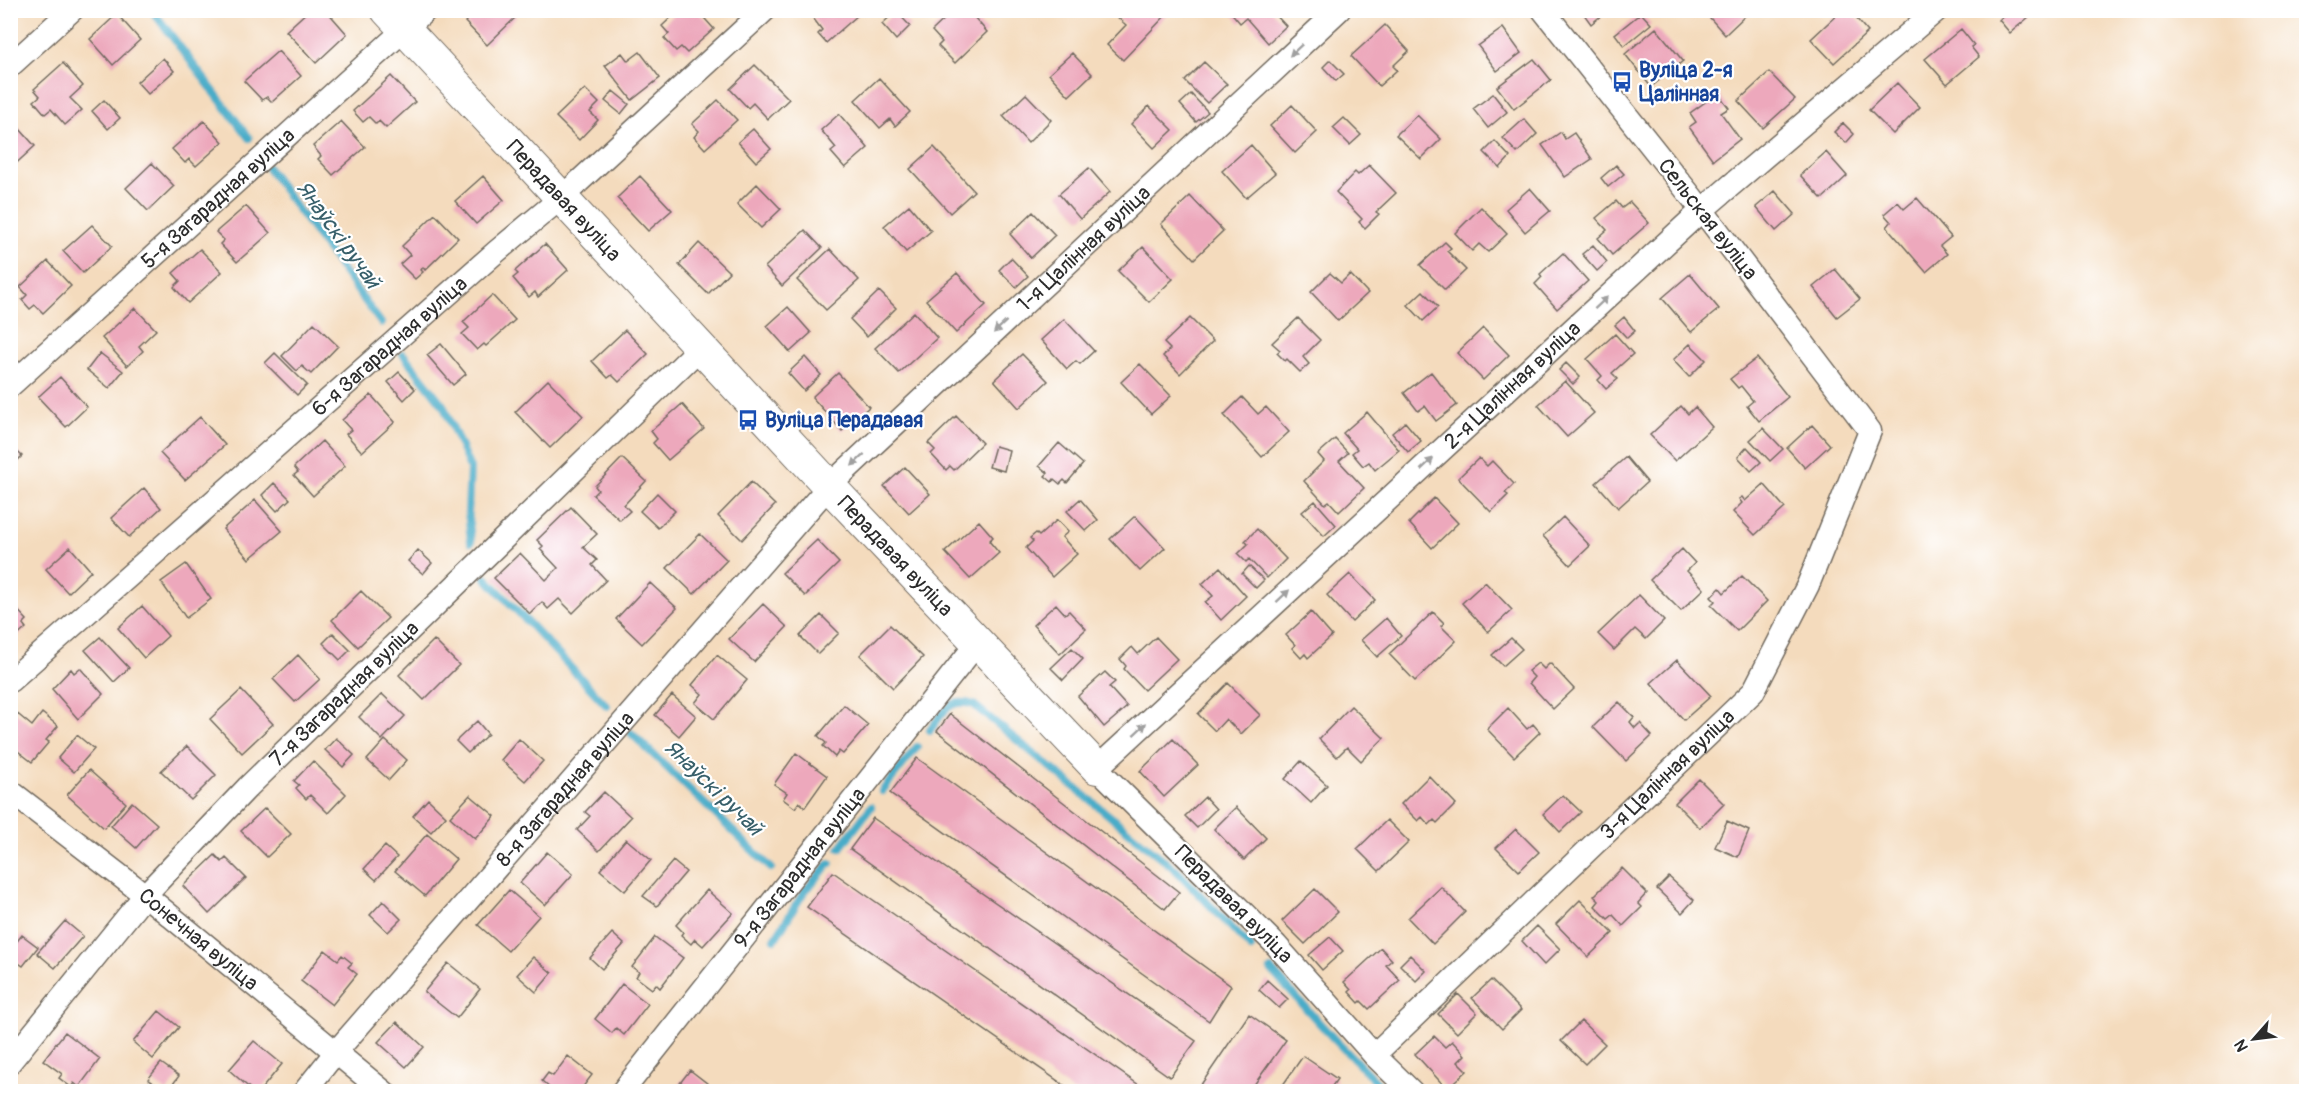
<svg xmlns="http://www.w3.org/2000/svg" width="2317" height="1102" font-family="Pangolin,sans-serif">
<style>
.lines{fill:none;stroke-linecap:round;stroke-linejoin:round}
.stream{stroke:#49acc8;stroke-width:8}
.building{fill:#eda8bc}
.street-casing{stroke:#71695e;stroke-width:25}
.secondary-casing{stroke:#71695e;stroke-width:34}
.street{stroke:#fff;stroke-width:22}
.secondary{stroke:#fff;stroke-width:32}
.oneway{fill:#a0a0a0}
.labels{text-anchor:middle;stroke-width:4.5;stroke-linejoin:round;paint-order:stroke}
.transit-label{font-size:21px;font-weight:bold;fill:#164399;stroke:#fff;text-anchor:start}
.street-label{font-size:21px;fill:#2b2b2b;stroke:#fff}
.water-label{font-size:22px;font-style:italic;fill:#375f6a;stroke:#fff}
</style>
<rect width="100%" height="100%" fill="#fff"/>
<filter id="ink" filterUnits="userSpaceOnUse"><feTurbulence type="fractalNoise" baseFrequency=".0167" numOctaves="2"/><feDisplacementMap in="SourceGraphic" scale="12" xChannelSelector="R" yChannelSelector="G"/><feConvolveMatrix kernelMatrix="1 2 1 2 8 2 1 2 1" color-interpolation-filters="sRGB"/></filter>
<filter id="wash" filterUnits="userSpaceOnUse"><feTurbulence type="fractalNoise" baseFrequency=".008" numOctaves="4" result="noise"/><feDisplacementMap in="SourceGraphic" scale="24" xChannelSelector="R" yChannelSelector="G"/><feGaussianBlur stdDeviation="1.35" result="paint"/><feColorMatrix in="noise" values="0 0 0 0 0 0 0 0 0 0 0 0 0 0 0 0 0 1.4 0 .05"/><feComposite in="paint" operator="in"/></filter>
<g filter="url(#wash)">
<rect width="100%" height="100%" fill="#f4dbbd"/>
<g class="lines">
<path class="stream" d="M152 10 249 138
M267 167 381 323
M403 354 443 405 470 468 468 511 471 542
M486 578 607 706
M930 730C944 712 949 697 974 705L1176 870 1251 948
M631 733 771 868
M882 791 917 747
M840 848 871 807
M775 939 804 892 830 863
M1271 970 1334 1039 1386 1092"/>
</g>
<g id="blocks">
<path class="building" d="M309 10H326L347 34 316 63 286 31Z
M476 10H510L516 17 487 45 465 22Z
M679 10H697L714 29 687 53 681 47 676 51 664 38 669 34 662 26Z
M821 10H853L858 15 826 43 818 34 822 30 813 18Z
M954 10H968L987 32 955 63 938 46 942 42 932 31Z
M1121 10H1163L1167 14 1123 60 1107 45 1126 25 1116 16Z
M1229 10H1271L1286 26 1268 43 1246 18 1240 23Z
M1581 10H1608L1591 24Z
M1703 10H1742L1746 15 1725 35Z
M1842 10H1849L1868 32 1834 63 1811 39Z
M2002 10H2037L2010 33 1999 20 2005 14Z
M896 11 910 26 896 40 882 24Z
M1641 13 1651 24 1624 46 1615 34Z
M117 14 140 40 113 65 90 39Z
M1385 25 1409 51 1393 66 1397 70 1379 86 1351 56Z
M1503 28 1521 53 1497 71 1478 46Z
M1656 28 1683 61 1651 87 1625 54Z
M1961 29 1974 45 1971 47 1979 57 1947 84 1925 59Z
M278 51 301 76 272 102 267 97 262 100 244 81Z
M640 52 660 78 632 100 605 66 622 53 628 61Z
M1072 53 1092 74 1069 96 1049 74Z
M163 58 174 71 148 94 137 82Z
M1534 59 1551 80 1514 109 1497 87Z
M1330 60 1344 74 1336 81 1323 67Z
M1204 62 1227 84 1207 103 1185 81Z
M63 63 83 86 70 98 82 110 65 125 51 109 45 114 34 101 40 96 34 89Z
M755 65 789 99 768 119 753 103 748 108 730 89Z
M1769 72 1795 99 1763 128 1738 101Z
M391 76 415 102 386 128 379 121 376 124 369 117 363 122 353 111Z
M879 78 910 112 895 126 890 119 880 128 855 100Z
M1897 83 1920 107 1893 134 1869 110Z
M585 89 599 103 590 112 598 120 579 140 556 117Z
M613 91 629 104 621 114 605 101Z
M1718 93 1729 108 1721 113 1740 139 1713 160 1689 127 1696 122 1690 113Z
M1026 94 1051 120 1028 143 1003 116Z
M1191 94 1208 112 1196 122 1180 104Z
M1493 94 1507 112 1488 128 1473 109Z
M104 100 120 118 108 129 92 111Z
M718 100 737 120 705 149 694 137 699 131 692 124Z
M1292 105 1317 132 1295 153 1270 126Z
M1149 106 1173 130 1154 148 1131 124Z
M839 114 868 148 845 168 831 152 836 148 821 130Z
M1417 115 1441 139 1421 159 1396 135Z
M1344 118 1361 135 1350 145 1333 128Z
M1524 119 1537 134 1517 153 1503 138Z
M204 121 223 142 196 166 189 159 185 163 172 149Z
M341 121 365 147 333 175 318 159 321 156 313 146Z
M1843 123 1854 134 1846 143 1834 132Z
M10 126 15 131 18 127 35 146 10 169Z
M753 129 771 149 756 162 738 142Z
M1561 132 1565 139 1574 133 1592 159 1565 177 1542 145Z
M1495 141 1510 157 1500 168 1484 152Z
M1251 145 1275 173 1246 198 1222 171Z
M934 147 974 191 950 213 910 169Z
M1826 152 1847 176 1822 199 1800 175Z
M152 163 174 186 148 211 126 188Z
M1369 165 1396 193 1376 212 1379 214 1365 228 1359 222 1362 219 1336 192 1355 172 1358 175Z
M1616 165 1624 174 1608 187 1601 178Z
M1089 168 1110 192 1080 219 1059 194Z
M483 176 504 200 476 224 455 201Z
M640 176 672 210 648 231 617 198Z
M757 184 781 209 761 228 737 204Z
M1530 188 1550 211 1525 232 1506 209Z
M1775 191 1795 214 1776 231 1756 207Z
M1190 196 1223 231 1194 259 1161 224Z
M1917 198 1951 237 1940 246 1947 254 1926 272 1887 227 1891 222 1884 214 1898 202 1904 209Z
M1616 201 1622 208 1630 202 1649 223 1612 255 1598 238 1607 230 1596 218Z
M909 205 931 231 906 252 884 226Z
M246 206 270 233 237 262 220 244 224 240 216 232Z
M1481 207 1507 234 1488 252 1479 244 1472 251 1455 233Z
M1033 212 1055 235 1031 258 1010 234Z
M435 214 458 238 425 270 423 267 421 270 423 272 415 279 400 264 410 255 402 246Z
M92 225 112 246 83 273 63 251Z
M805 230 822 248 782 286 765 267Z
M1445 242 1451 248 1447 251 1466 270 1445 290 1420 265Z
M699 243 729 272 708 294 679 265Z
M545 244 568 270 538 297 535 292 529 297 513 278 518 274 515 271Z
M1593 245 1607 262 1597 271 1582 254Z
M1143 247 1173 279 1149 302 1118 271Z
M200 249 222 272 188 303 174 287 180 281 173 273Z
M830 249 859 280 826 310 797 280Z
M1563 253 1588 281 1557 309 1535 284 1542 277 1540 274Z
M1011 258 1028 276 1016 287 999 270Z
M48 261 71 286 43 313 35 305 30 309 22 300 27 295 20 287Z
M1835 269 1860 299 1837 317 1813 287Z
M957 273 986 305 956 333 926 300Z
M1330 273 1341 283 1350 274 1368 293 1338 321 1311 292Z
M1690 274 1719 309 1691 332 1662 298Z
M879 291 896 308 867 337 850 319Z
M1423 291 1438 307 1423 321 1408 305Z
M492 295 515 320 486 346 484 344 477 350 462 334 469 328 463 322Z
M788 307 811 333 790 352 767 326Z
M135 308 156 330 139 346 143 351 127 366 102 338Z
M914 312 937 338 899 373 875 348Z
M1624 317 1635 331 1627 338 1615 325Z
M1190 318 1213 341 1180 374 1163 356 1170 349 1164 343Z
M1298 318 1320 340 1303 357 1309 364 1300 372 1287 359 1285 361 1277 353 1280 350 1272 343Z
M1064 319 1094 351 1080 364 1076 361 1067 369 1041 340Z
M314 323 338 346 311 374 302 366 297 371 282 356Z
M1483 328 1509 355 1483 380 1457 353Z
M625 330 648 354 619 382 612 375 608 378 592 361Z
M1615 334 1633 354 1612 373 1618 379 1606 389 1598 380 1602 376 1587 359Z
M441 344 466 374 453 385 427 355Z
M1690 344 1706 360 1689 377 1673 360Z
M100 353 123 371 109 388 87 370Z
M275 353 307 385 297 395 265 363Z
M1022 354 1048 381 1019 408 994 380Z
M805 357 821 375 804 391 788 373Z
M1757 358 1788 397 1759 421 1747 406 1753 401 1741 386 1738 388 1730 379Z
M1566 363 1580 377 1573 384 1559 370Z
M1140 364 1171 396 1151 414 1121 382Z
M399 372 415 389 404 400 388 382Z
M1431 372 1457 405 1436 421 1425 406 1418 411 1404 393Z
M838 373 869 407 842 431 812 397Z
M60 377 87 407 66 427 38 397Z
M548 380 583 416 550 448 515 412Z
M1565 381 1594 413 1567 437 1538 405Z
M371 395 395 422 362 452 346 434 351 430 342 420Z
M1242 397 1258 414 1266 407 1289 432 1262 457 1224 415Z
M682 404 704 429 668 460 653 443 657 439 651 431Z
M1681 406 1688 414 1695 407 1712 427 1675 461 1650 435Z
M1367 412 1399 450 1375 470 1369 462 1363 466 1352 453 1357 449 1343 433Z
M956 416 982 443 954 470 950 466 946 470 931 454 935 450 928 443Z
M200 417 225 445 185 480 160 453Z
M1405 422 1421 441 1408 452 1392 433Z
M1812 425 1830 445 1805 468 1787 448Z
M1763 428 1783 449 1770 461 1750 440Z
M1335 439 1348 453 1339 461 1364 488 1339 512 1329 501 1325 504 1304 481 1324 461 1318 454Z
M322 441 345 466 313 496 294 475 298 472 294 467Z
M1059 443 1083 464 1067 483 1064 480 1060 484 1054 479 1052 482 1045 476 1048 473 1039 466Z
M10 445 22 456 10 468Z
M995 446 1009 450 1004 471 989 467Z
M1747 447 1761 462 1751 471 1738 457Z
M1626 457 1647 482 1618 508 1596 483Z
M622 458 646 481 624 505 630 511 620 520 593 495 598 490 595 486Z
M1479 458 1487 466 1492 461 1514 484 1505 493 1508 495 1491 512 1458 478Z
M905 467 930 494 909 513 884 486Z
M751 482 775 505 742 540 718 516Z
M274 483 290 499 277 511 262 495Z
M1764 484 1785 508 1755 535 1733 512 1742 503 1739 499 1742 497 1745 501Z
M144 488 161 508 129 537 111 518Z
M657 493 675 511 658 528 640 511Z
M1434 498 1458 523 1432 548 1409 523Z
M1080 499 1098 520 1086 531 1067 511Z
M255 500 282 531 249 559 223 529Z
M1315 501 1336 525 1324 536 1302 512Z
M571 507 597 534 583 547 597 560 592 565 606 580 573 613 559 599 548 609 542 602 530 614 494 578 520 553 546 580 558 568 540 549 543 546 537 540Z
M1135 516 1165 548 1140 571 1110 539Z
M1563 517 1590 546 1570 565 1543 536Z
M1057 520 1068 532 1062 537 1077 554 1052 577 1026 548 1033 541 1030 538 1036 533 1039 536Z
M979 521 993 537 989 541 999 553 970 579 945 552Z
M1257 529 1286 559 1267 578 1249 559 1246 562 1238 554 1248 544 1245 541Z
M700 534 727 560 694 594 667 568Z
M817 540 839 563 805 596 782 573Z
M70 547 91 571 68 593 46 569Z
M1682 549 1695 563 1687 571 1704 589 1681 611 1650 580Z
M418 550 432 563 423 574 408 561Z
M186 564 211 599 186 618 161 582Z
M1249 566 1264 580 1256 588 1242 574Z
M1220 567 1246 596 1221 620 1205 602 1213 596 1202 584Z
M1350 574 1375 600 1352 622 1327 595Z
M1742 576 1767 601 1737 631 1711 605 1715 601 1711 597 1720 588 1724 593Z
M1485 582 1512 610 1488 632 1462 603Z
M650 583 677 608 642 644 616 619Z
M361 591 388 618 358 647 332 620Z
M1639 595 1664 621 1646 639 1635 629 1614 650 1598 634Z
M10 602 27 620 23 624 26 628 10 643Z
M763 604 787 627 754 662 729 639Z
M1056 604 1065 614 1069 611 1086 629 1060 654 1033 625Z
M142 606 168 636 144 658 118 628Z
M1311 612 1332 636 1308 658 1305 654 1301 658 1292 648 1295 645 1286 635Z
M1433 612 1444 623 1441 626 1456 641 1415 681 1389 654Z
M821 615 839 633 818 654 800 636Z
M1386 618 1401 636 1377 657 1361 640Z
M890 625 923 657 893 688 860 655Z
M333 633 350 650 340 660 323 643Z
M100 637 129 668 114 682 85 650Z
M1156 637 1177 659 1144 690 1124 669 1126 666 1120 659 1132 647 1138 654Z
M1511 638 1522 649 1503 666 1492 655Z
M434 640 459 665 424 700 399 675Z
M1072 648 1083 659 1063 680 1051 668Z
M298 655 320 679 295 702 273 679Z
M717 655 747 680 714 719 695 703 702 694 692 685Z
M1677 660 1711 696 1684 720 1651 683Z
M1538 663 1544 669 1550 663 1574 689 1553 709 1529 683 1534 677 1528 671Z
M80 668 103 694 78 719 52 689 71 669 74 673Z
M1105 672 1115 682 1109 687 1127 707 1104 727 1078 696Z
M1228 683 1260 715 1241 734 1226 719 1215 731 1198 714Z
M241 690 273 724 242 753 210 719Z
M382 694 405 716 382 740 359 717Z
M672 695 696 716 679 736 655 715Z
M1619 702 1634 717 1630 722 1635 728 1640 723 1652 736 1626 761 1593 727Z
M844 705 868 725 843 754 839 751 835 757 823 746 826 743 818 736Z
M1351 706 1384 738 1361 761 1347 747 1337 757 1319 739Z
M1508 708 1527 729 1533 724 1540 732 1514 757 1487 729Z
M14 711 32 726 42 713 58 726 46 740 49 742 32 762 10 745V715Z
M950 714 1179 892 1165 909 937 731Z
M477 721 488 734 468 753 456 741Z
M77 735 94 749 74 772 58 758Z
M336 738 354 755 343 767 325 750Z
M519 739 543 761 525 781 501 760Z
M1173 739 1198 765 1164 797 1140 771Z
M385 740 407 760 389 780 367 760Z
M187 746 216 775 191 800 161 771Z
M796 753 827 776 805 807 799 802 795 808 783 799 787 793 774 784Z
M917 758 1231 986 1209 1021 890 793Z
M313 761 346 794 328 813 310 795 306 799 296 788 299 785 294 781Z
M1301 761 1327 785 1311 803 1285 779Z
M89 770 126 803 104 828 67 795Z
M1429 776 1456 804 1437 823 1434 820 1429 825 1422 817 1418 821 1401 804Z
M1699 779 1724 804 1700 828 1675 803Z
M604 792 631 817 599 851 577 830 590 816 585 812Z
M470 795 495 816 475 839 450 817Z
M1563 795 1581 812 1560 832 1543 814Z
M1205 797 1216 809 1197 828 1185 816Z
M428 799 446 816 431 832 413 816Z
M132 802 157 824 136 848 111 826Z
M1236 807 1266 838 1244 860 1214 829Z
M265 808 291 834 267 857 241 831Z
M873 818 1196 1041 1170 1077 850 849Z
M1387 820 1409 842 1379 871 1357 849Z
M1727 821 1749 831 1738 857 1715 847Z
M1516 829 1539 852 1519 871 1496 848Z
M427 834 456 859 425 896 395 871Z
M626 839 651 860 625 891 600 870Z
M385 846 397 857 376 880 364 869Z
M547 852 573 874 545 905 520 883Z
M215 855 222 862 226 858 246 878 209 914 183 886Z
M673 861 686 872 657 906 643 896Z
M1622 868 1647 893 1638 903 1642 907 1623 926 1613 915 1608 919 1595 906 1599 901 1594 896Z
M833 872 1149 1092H1074L807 907Z
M1669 877 1694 900 1682 913 1657 889Z
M1441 887 1465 912 1433 944 1408 918Z
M1315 889 1338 912 1305 944 1282 921Z
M509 890 539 916 508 951 478 925Z
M707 890 733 913 703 946 695 939 691 944 681 935 683 932 676 925Z
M1580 900 1613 933 1588 957 1556 924Z
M383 901 401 919 388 932 370 915Z
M65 921 83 936 55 968 37 953Z
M1537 926 1560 949 1544 965 1522 941Z
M612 933 624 944 602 969 590 958Z
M22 935 38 947 23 966 10 957V950Z
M655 937 683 958 660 988 656 984 652 989 636 977 639 972 632 967Z
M1330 937 1343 951 1322 970 1309 955Z
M1381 948 1392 960 1386 965 1400 980 1369 1009 1361 1001 1359 1003 1349 992 1351 990 1344 982Z
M325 950 338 960 342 955 352 963 348 967 357 974 332 1005 301 981Z
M1410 955 1426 971 1416 981 1400 965Z
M533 957 552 973 536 992 517 975Z
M448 963 480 989 457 1018 424 992Z
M1267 980 1288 999 1279 1008 1259 990Z
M1491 980 1521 1010 1502 1029 1472 998Z
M622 984 648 1004 624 1035 616 1028 612 1033 595 1019Z
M1458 994 1477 1013 1457 1033 1438 1014Z
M159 1011 179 1027 153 1059 133 1042Z
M1249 1014 1286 1040 1249 1092H1196Z
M1581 1021 1605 1044 1585 1064 1561 1041Z
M397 1022 424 1047 406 1067 378 1042Z
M65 1032 100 1059 79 1087 74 1083 71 1087 59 1078 62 1074 43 1060Z
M1434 1036 1445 1047 1452 1041 1465 1055 1458 1062 1467 1071 1447 1089 1415 1054Z
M254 1041 282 1064 259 1092H254L229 1070Z
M568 1056 592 1075 579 1092H554L542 1081 548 1073 553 1076Z
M1303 1056 1337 1079 1328 1092H1278Z
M161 1063 179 1076 167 1092 148 1079Z
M690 1070 708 1084 702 1092H673Z"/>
</g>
</g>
<g filter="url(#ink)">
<use href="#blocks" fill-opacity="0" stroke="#71695e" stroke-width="1.5"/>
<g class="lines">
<g class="street-casing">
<g id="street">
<path d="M10 66 72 10"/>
<path id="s1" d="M10 386 426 10"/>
<path id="s2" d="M10 681 496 252 561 198 765 10"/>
<path id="s3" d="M10 791 145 895 384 1092"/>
<path id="s4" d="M1374 1055 1753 692 1808 585 1870 431 1702 210 1543 10"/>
<path id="s5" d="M10 1062 145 895 248 787 700 348"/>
<path id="s6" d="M304 1092 335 1053 829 486 1339 10"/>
<path id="s7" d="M622 1092 978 642"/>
<path id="s8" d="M1412 1092 1374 1055 1276 945 1097 768 1702 210 1937 10"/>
</g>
</g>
<g class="secondary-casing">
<g id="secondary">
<path id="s9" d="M387 10 829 486 1097 768"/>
</g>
</g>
<use href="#street" class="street"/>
<use href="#secondary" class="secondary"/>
</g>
<defs><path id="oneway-solid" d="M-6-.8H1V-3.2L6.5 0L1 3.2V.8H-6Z" transform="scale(1.5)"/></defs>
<g class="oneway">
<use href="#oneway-solid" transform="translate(1296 50) rotate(137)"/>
<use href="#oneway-solid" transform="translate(1601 303) rotate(-43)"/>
<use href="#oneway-solid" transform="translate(1000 327) rotate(137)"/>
<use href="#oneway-solid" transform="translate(858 460) rotate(137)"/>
<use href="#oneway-solid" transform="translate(1427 464) rotate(-43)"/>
<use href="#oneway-solid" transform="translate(1283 596) rotate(-43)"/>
<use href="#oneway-solid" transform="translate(1140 729) rotate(-43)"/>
</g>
</g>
<defs>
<g id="bus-bare" transform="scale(1.62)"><path d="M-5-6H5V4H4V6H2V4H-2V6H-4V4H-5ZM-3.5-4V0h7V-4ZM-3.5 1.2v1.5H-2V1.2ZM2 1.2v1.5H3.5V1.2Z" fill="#1a4fb4" stroke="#fff" stroke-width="2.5" paint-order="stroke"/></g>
</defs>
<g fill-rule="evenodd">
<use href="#bus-bare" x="1622" y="82"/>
<use href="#bus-bare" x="748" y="420"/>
</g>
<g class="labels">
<g class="transit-label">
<text x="1639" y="77">Вуліца 2-я<tspan x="1639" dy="24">Цалінная</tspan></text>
<text x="765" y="427">Вуліца Перадавая</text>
</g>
<g class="street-label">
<text dy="7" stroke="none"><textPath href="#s1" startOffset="280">5-я Загарадная вуліца</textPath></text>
<text dy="7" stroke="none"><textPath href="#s9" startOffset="260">Перадавая вуліца</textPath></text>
<text transform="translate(1708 219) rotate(52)" y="7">Сельская вуліца</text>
<text dy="7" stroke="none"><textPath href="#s6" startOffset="1150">1-я Цалінная вуліца</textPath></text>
<text dy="7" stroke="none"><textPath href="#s2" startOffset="506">6-я Загарадная вуліца</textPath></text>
<text dy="7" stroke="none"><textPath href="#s8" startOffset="1017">2-я Цалінная вуліца</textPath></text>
<text dy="7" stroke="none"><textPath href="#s9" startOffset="746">Перадавая вуліца</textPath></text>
<text dy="7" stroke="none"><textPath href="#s5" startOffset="498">7-я Загарадная вуліца</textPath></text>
<text dy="7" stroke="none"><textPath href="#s4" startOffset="406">3-я Цалінная вуліца</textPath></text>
<text dy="7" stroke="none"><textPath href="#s6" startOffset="400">8-я Загарадная вуліца</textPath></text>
<text dy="7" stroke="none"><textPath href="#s7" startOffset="286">9-я Загарадная вуліца</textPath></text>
<text transform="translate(1234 904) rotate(45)" y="7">Перадавая вуліца</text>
<text dy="7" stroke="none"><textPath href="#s3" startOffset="240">Сонечная вуліца</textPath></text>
</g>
<g class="water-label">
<text transform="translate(339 234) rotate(54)" y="8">Янаўскі ручай</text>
<text transform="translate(714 787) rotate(44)" y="8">Янаўскі ручай</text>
</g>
</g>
<rect width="2317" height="1102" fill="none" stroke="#fff" stroke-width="36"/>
<g transform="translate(2254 1039) rotate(242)" stroke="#ffffff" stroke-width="4.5" paint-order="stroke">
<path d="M0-4.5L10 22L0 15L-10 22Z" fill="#2b2b2b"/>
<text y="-9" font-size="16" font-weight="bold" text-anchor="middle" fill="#2b2b2b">N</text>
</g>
</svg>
